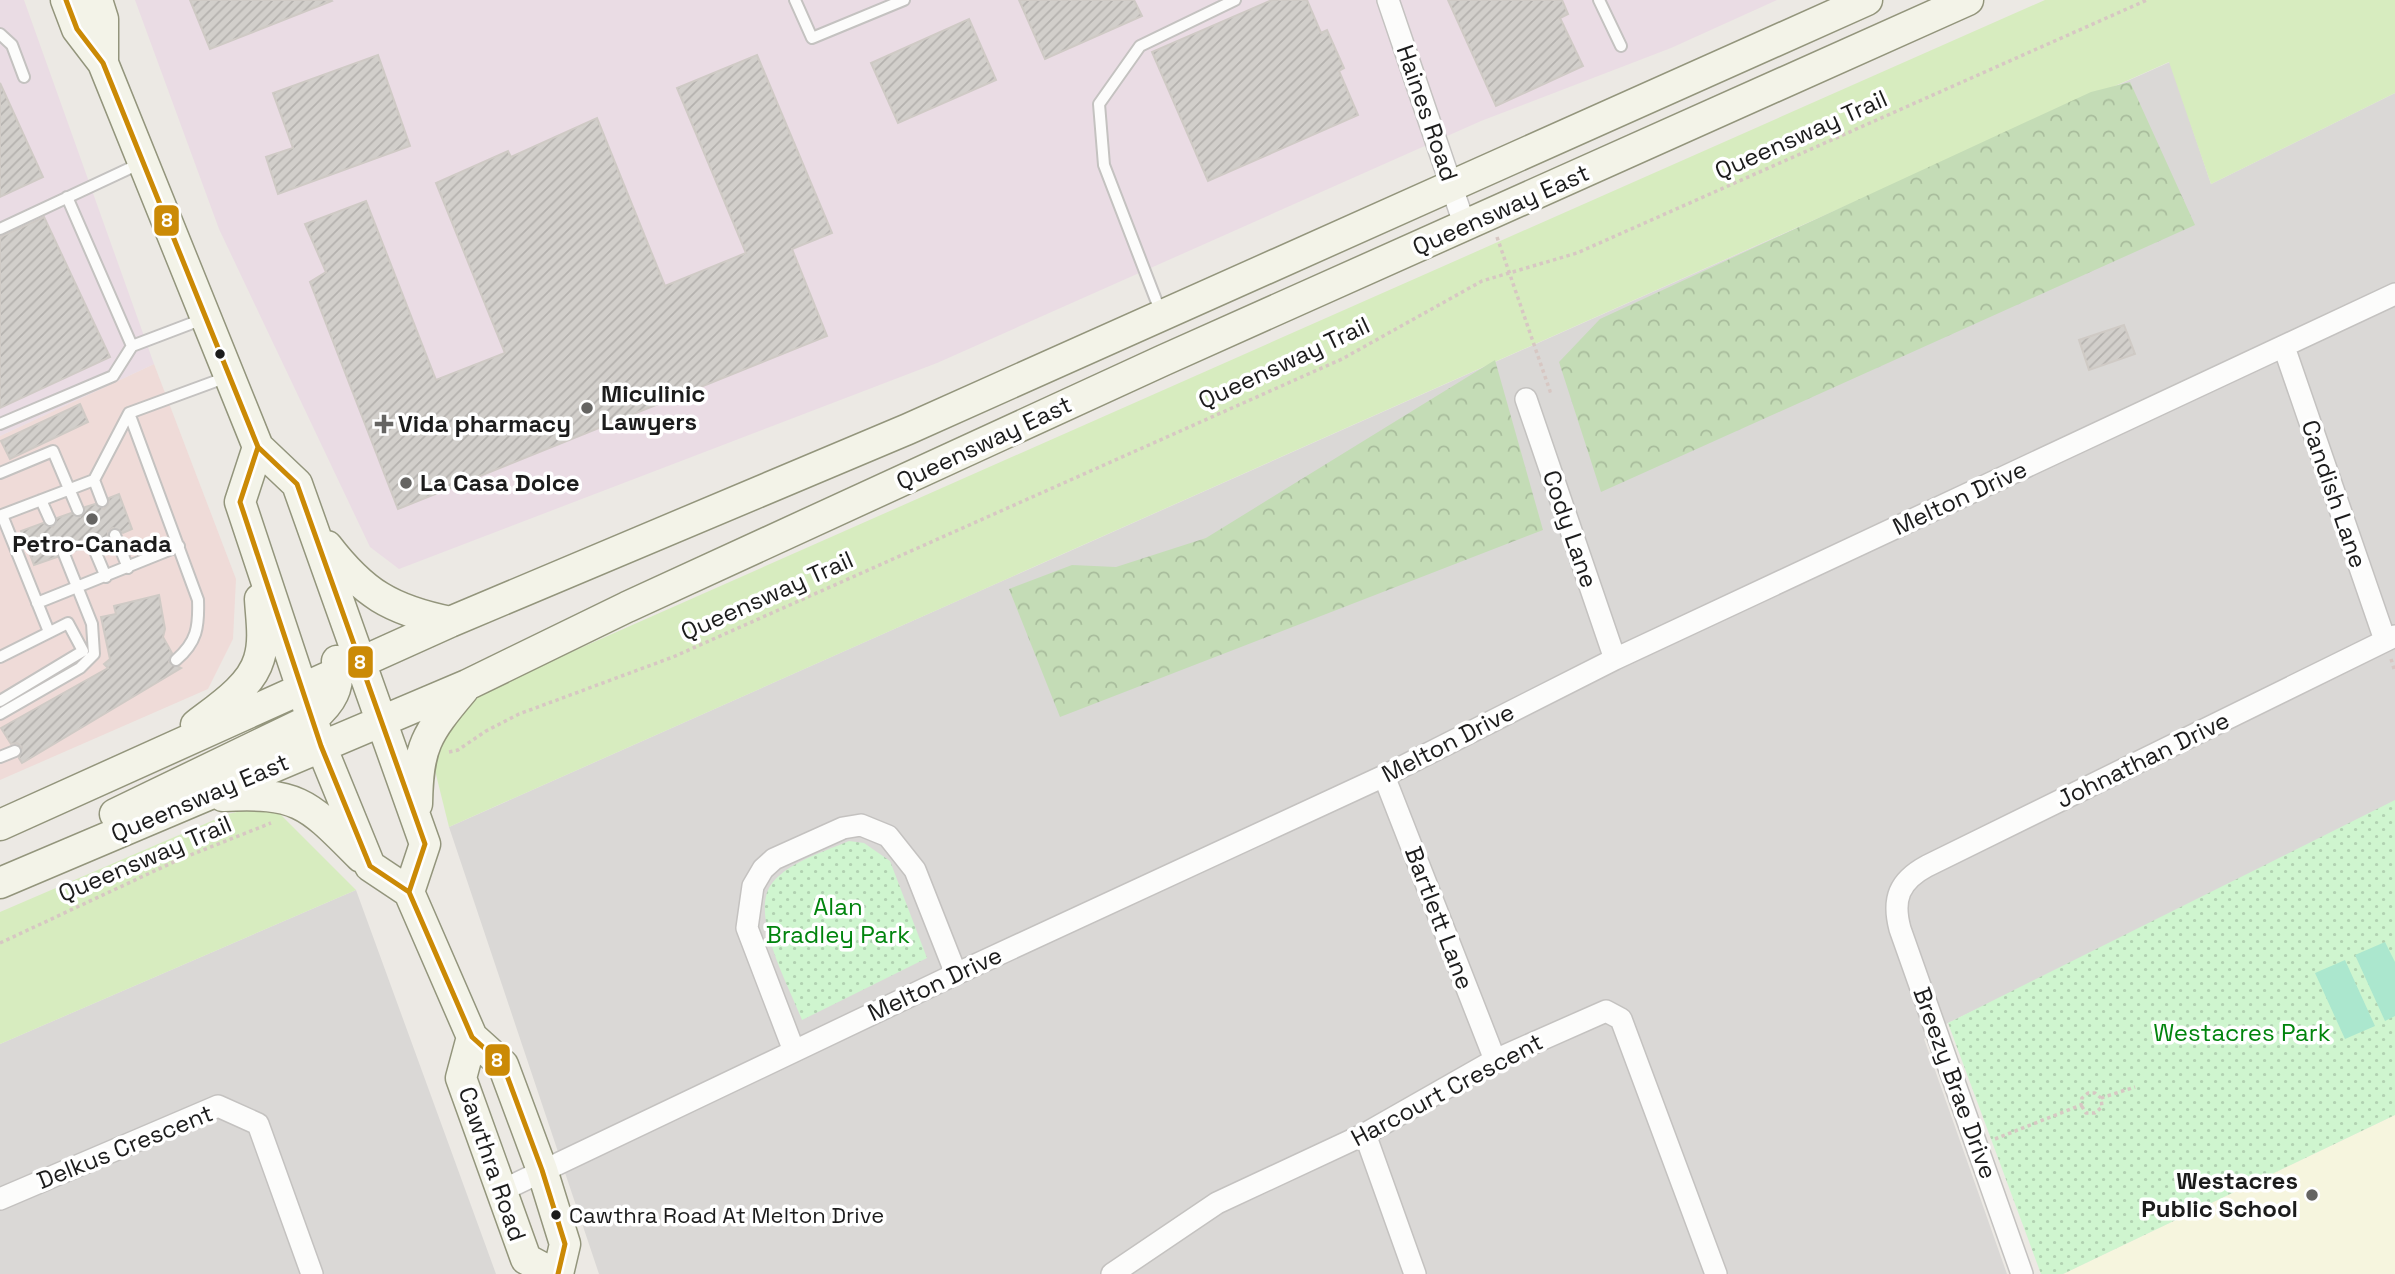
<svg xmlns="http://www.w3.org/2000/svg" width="2395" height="1274" font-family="'Space Grotesk',sans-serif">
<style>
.residential{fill:#dad8d6}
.commercial{fill:#efdbd8}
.industrial{fill:#eadce4}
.education{fill:#f6f5de}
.grass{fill:#d7ecbf}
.forest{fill:url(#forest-crowns)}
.park{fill:url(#park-dots)}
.pitch{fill:#abe7ce}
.building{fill:url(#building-hatch);stroke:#cfcac5;stroke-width:2}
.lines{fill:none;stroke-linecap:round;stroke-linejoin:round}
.lane-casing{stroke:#c4c2c0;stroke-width:14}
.street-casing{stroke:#c4c2c0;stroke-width:24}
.secondary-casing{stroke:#93957c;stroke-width:33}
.path{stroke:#d7c7c3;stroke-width:3.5;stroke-dasharray:3.5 3.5;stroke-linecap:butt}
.lane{stroke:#fcfcfb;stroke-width:10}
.street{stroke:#fcfcfb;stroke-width:21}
.secondary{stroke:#f3f3e8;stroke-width:30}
.bus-1-casing{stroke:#fff;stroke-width:10}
.bus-1{stroke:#cb8a06;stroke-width:5}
.bus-dot{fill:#1c1c1c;stroke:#fff;stroke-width:2.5}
.poi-dot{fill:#656462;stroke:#fff;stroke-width:2.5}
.labels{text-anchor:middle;stroke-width:7;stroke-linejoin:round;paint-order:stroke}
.bus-label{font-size:22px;fill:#1c1c1c;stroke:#fff;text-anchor:start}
.street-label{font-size:24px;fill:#1c1c1c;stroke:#fff}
.poi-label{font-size:24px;font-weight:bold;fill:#1c1c1c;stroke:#fff;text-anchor:start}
.park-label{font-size:24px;fill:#01840d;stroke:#fff}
.line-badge{stroke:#fff;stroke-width:2.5}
.badge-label{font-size:19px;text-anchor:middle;font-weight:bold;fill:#fff}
</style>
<defs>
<pattern id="forest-crowns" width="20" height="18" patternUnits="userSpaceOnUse" patternTransform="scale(1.75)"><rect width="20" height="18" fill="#c4dcb6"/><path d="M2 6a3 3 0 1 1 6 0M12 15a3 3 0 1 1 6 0" fill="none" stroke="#a8bc9c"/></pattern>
<pattern id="park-dots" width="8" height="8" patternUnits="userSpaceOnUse" patternTransform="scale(1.75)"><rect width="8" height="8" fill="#cff5cf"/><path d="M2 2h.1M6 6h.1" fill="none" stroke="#b1d1b1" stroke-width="1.8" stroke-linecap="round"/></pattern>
<pattern id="building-hatch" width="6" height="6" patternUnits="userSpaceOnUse" patternTransform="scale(1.75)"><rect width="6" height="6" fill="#d2cfcb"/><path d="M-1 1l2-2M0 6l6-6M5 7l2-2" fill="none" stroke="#b4b1ae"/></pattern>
</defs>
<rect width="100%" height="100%" fill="#ece9e4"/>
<path class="residential" d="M2170 62 2211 184 2395 93V808L1948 1023 1924 1039 2007 1274H599L449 827Z
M356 890 496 1274H0V1044Z"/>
<path class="commercial" d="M154 364 236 579 233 639 208 689 0 780V436Z"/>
<path class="industrial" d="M0 0H24L154 364 0 436Z
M135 0H1777L1671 48 1481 121 937 363 399 569 370 547 219 229Z"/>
<path class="education" d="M2395 1115V1274H2063Z"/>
<path class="grass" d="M2045 0H2395V93L2211 184 2169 62 449 827 422 718Z
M250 809H275L356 890 0 1044V912L228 814Z"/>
<path class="forest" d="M2130 82 2195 225 1601 492 1559 362 1600 319 2091 92Z
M1495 360 1543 530 1060 717 1009 589 1072 565 1116 567 1206 538Z"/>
<path class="park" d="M2395 800V1115L2063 1274H2041L1948 1023Z
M849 841 864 843 890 861 927 958 802 1020C790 988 747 912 773 882 791 861 824 852 849 841Z"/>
<path class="pitch" d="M2385 942 2395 962V1016L2385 1021 2355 955Z
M2345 960 2375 1026 2345 1039 2315 973Z"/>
<path class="building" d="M190 0H331L332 1 210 49Z
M1019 0H1134L1142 16 1045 59Z
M1272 0H1307L1321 33 1327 30 1344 68 1339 71 1358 115 1208 181 1152 52Z
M1448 0H1562L1568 14 1560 18 1583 66 1496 106Z
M969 19 996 80 898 123 871 63Z
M378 55 410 146 278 194 266 157 293 148 273 93Z
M757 55 832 233 792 249 827 336 398 509 310 282 326 272 305 224 366 201 436 380 505 353 436 183 508 151 511 157 597 118 665 286 746 253 677 88Z
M0 83 43 177 0 197Z
M44 217 110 357 0 408V237Z
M2124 325 2135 354 2089 370 2079 340Z
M80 404 88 422 10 459 1 441Z
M119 494 132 529 123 533 113 528 108 531V538L99 541 90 537 85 547 72 552 62 547 57 550V557L34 565 21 531 43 523 53 527 57 518 71 513 80 517 85 507 95 504 104 509 108 505 109 498Z
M159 595 165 629 163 637 172 653 169 662 181 668 22 763 19 758 22 747 17 743 11 744 1 728 108 668 104 664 110 659 101 617 116 614 114 606Z"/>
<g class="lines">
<g class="lane-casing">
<path id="lane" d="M795 0 812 38 904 0
M1599 0 1621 46
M0 34 12 45 24 77
M67 197 132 346 203 319
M0 229 141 163
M1161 313 1104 165 1099 104 1140 46 1235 0
M0 424 113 376 132 346
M0 473 53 451 78 510
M94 480 102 501
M41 500 50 520
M115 535 128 568
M92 544 106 577
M37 603 179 546
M49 632 2 515 94 480 129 413
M0 657 68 623 83 651 0 701
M176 660C197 642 199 627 198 600L129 413 227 377
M0 714 80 668 94 654 92 624 64 554
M0 757 15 751"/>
</g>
<g class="street-casing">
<path id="street" d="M1388 0 1465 226
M2284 347 2385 640
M1526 399 1615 659
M1384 776 1495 1060
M794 1051 747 928 753 886 763 869 774 859 843 828 861 825 888 836 915 870 956 974
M1365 1134 1415 1274
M501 1191 956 974 1384 776 1615 659 2395 294
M0 1199 218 1106 258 1124 312 1274
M1112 1274 1217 1203 1365 1134 1495 1060 1606 1011 1621 1019 1716 1274
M2022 1274 1900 929C1892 899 1899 881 1927 866L2395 636"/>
</g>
<g class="secondary-casing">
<path id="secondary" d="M66 0 77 29 103 63 258 447 297 484 425 844 409 892
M97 0 103 19V63
M258 447 240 502 321 746 370 866 409 892 472 1037 503 1065 542 1170 565 1244 558 1274
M327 546C363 593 391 610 450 622
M196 725C218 708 251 687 259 659 265 640 261 618 260 599
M223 796C300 792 308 804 361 857
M417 804C418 746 426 734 463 690
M115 814 312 719C332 702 340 688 337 661
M0 825 450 622 908 429 1867 0
M0 883 467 685 627 607 1164 360 1968 0
M472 1037 461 1078 526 1259 554 1274"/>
</g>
<path class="path" d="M1497 237 1550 391 1546 392
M2391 659 2395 672
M449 752 458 750 486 731 519 714 673 657 1342 359 1482 281 1577 253 2147 0
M0 943 178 860 271 823
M2101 1098 2135 1087
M1995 1139 2081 1105 2082 1098 2088 1093H2095L2101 1098 2102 1107 2095 1113H2086L2081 1105"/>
<use href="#lane" class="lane"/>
<use href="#street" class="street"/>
<use href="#secondary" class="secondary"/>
<g class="bus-1-casing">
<path id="bus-1" d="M66 0 77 29 103 63 258 447 297 484 425 844 409 892
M258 447 240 502 321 746 370 866 409 892 472 1037 503 1065 542 1170 565 1244 558 1274"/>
</g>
<use href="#bus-1" class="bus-1"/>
</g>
<g class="bus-dot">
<circle cx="220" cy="354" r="6"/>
<circle cx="556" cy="1215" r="6"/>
</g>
<g class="poi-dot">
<circle cx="587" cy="408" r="7"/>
<path d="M380.5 413.5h7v7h7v7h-7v7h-7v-7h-7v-7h7z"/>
<circle cx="406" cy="483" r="7"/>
<circle cx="92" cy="519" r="7"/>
<circle cx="2312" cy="1195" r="7"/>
</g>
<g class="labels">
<g class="bus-label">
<text x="569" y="1223">Cawthra Road At Melton Drive</text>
</g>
<g class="street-label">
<text transform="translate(1427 113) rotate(71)" y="8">Haines Road</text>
<text transform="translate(1801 135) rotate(-24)" y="8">Queensway Trail</text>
<text transform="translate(1501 210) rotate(-24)" y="8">Queensway East</text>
<text transform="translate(1284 363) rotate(-25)" y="8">Queensway Trail</text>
<text transform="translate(984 443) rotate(-25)" y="8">Queensway East</text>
<text transform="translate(2334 494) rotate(71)" y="8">Candish Lane</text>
<text transform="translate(1960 498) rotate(-25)" y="8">Melton Drive</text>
<text transform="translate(1570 529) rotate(71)" y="8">Cody Lane</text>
<text transform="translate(767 596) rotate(-24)" y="8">Queensway Trail</text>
<text transform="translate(1448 743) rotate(-27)" y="8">Melton Drive</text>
<text transform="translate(2143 760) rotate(-26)" y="8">Johnathan Drive</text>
<text transform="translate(200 798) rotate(-23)" y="8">Queensway East</text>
<text transform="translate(145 859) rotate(-23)" y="8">Queensway Trail</text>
<text transform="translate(1439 918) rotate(69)" y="8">Bartlett Lane</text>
<text transform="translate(935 984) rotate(-25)" y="8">Melton Drive</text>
<text transform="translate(1955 1083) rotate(70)" y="8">Breezy Brae Drive</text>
<text transform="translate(1447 1090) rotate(-28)" y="8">Harcourt Crescent</text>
<text transform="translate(125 1147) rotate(-22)" y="8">Delkus Crescent</text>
<text transform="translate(492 1164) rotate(71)" y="8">Cawthra Road</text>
</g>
<g class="poi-label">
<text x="601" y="402">Miculinic<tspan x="601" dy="28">Lawyers</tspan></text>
<text x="398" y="432">Vida pharmacy</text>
<text x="420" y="491">La Casa Dolce</text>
<text x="92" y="552" text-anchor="middle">Petro-Canada</text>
<text x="2298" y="1189" text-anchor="end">Westacres<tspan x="2298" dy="28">Public School</tspan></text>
</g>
<g class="park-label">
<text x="838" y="915">Alan<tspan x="838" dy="28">Bradley Park</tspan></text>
<text x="2242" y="1041">Westacres Park</text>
</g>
</g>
<g class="line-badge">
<rect x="153" y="204" width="27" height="33" rx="7" fill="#cb8a06"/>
<rect x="347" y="645" width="27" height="34" rx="7" fill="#cb8a06"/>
<rect x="484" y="1043" width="27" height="34" rx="7" fill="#cb8a06"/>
</g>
<g class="badge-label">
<text x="167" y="227">8</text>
<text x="360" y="669">8</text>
<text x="497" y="1067">8</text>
</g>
</svg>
